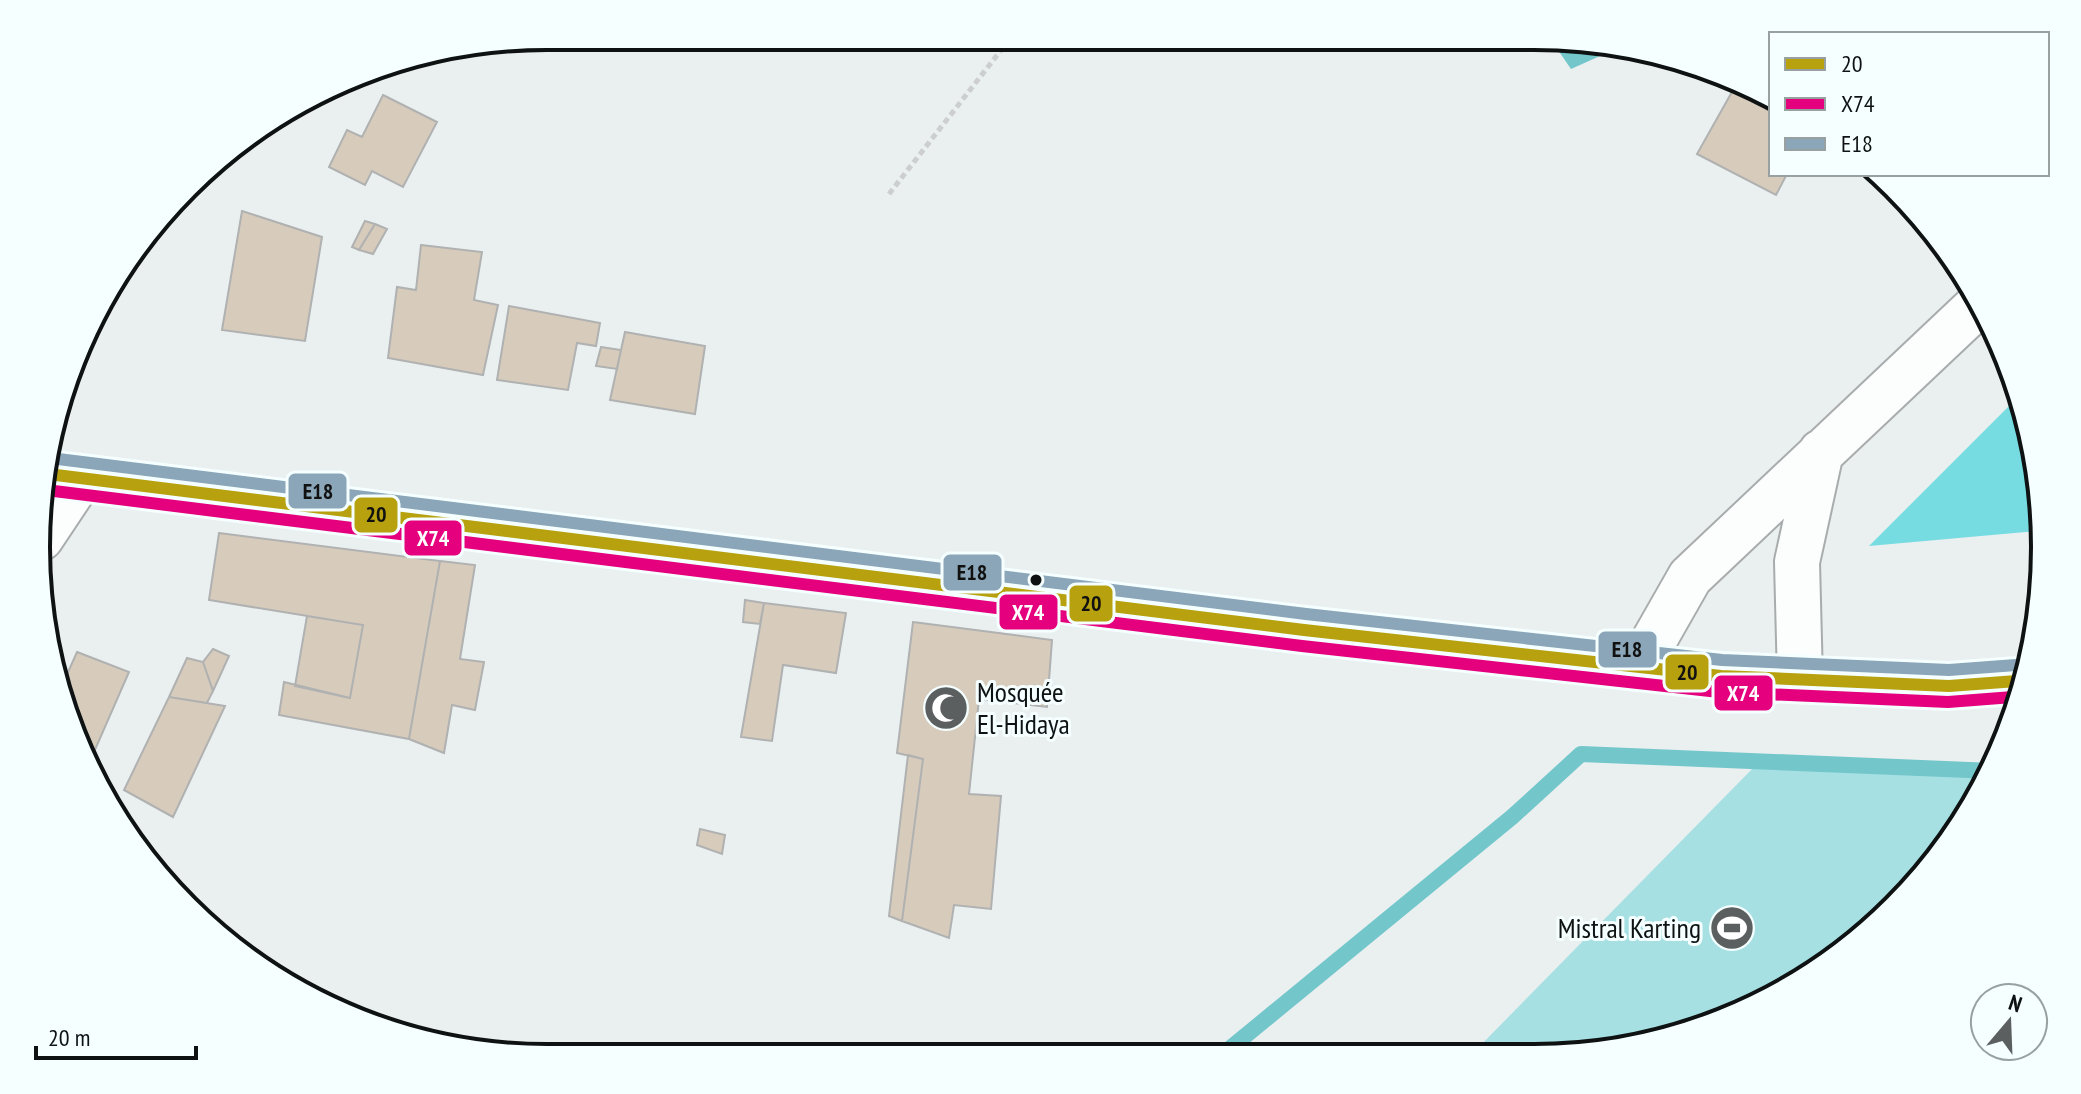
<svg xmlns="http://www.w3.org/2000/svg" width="2081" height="1094" font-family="'PT Sans Narrow',sans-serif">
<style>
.green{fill:#a6e0e3}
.forest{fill:#76dce1}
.water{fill:#73c7cb}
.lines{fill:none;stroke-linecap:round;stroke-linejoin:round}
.stream{stroke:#73c7cb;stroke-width:16}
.building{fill:#d7cbbc;stroke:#b0b1b1;stroke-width:2}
.street-casing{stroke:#a8acac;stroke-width:48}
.primary-casing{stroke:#a8acac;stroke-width:48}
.path{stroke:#cdcfcf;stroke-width:5;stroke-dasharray:6 4;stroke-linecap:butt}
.street{stroke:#fcfdfd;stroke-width:44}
.primary{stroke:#fcfdfd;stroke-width:44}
.bus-1-casing{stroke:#f5ffff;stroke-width:18}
.bus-2-casing{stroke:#f5ffff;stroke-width:18}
.bus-3-casing{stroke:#f5ffff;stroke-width:18}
.bus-1{stroke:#b7a10e;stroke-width:12}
.bus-2{stroke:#e5007d;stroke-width:12}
.bus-3{stroke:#8aa6b8;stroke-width:12}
.bus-dot{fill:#0e1212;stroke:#f5ffff;stroke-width:3}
.labels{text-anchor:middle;stroke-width:6;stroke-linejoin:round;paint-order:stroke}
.poi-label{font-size:28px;fill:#0e1212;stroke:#f5ffff;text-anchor:start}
.rim{fill:none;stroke:#0e1212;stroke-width:4}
.line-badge{stroke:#f5ffff;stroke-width:3}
.badge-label{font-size:22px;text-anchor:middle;font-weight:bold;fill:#fff}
.pale-badge-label{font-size:22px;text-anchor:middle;font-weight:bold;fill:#111}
</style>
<rect width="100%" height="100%" fill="#eaeff0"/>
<path class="green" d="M1757 764 1994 766 1918 884 1818 972 1729 1019 1601 1054H1472Z"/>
<path class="forest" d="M2020 395 2037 531 1869 546Z"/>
<path class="water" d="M1549 37H1567L1605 47 1600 56 1571 69Z"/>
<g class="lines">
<path class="stream" d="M1222 1055 1512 817 1581 754 1993 771"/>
</g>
<path class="building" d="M1737 83 1760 89 1771 97V174H1787L1776 195 1697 154Z
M383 95 437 122 403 187 372 171 365 185 329 167 347 130 362 137Z
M242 211 322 237 305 341 222 330Z
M365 221 375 224 359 250 352 247Z
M375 224 387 229 373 254 359 250Z
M421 245 482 252 474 300 498 305 483 375 388 358 397 287 416 290Z
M509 306 600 323 596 346 577 343 568 390 497 380Z
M625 332 705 346 695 414 610 400Z
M601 347 621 350 617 369 596 366Z
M219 533 440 561 409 739 279 715 284 682 350 698 363 625 209 600Z
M440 561 475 565 460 659 484 662 475 710 452 705 444 753 409 739Z
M745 600 764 603 760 624 743 622Z
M764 603 846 613 836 673 783 665 772 741 741 737Z
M307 616 363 625 350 698 295 686Z
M913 622 1052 640 1047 707 979 699 969 794 1001 796 991 909 954 905 949 938 902 921 923 759 897 753Z
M213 649 229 656 213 691 203 662Z
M77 652 129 672 87 768 64 681Z
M187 658 203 662 213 691 207 703 169 697Z
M169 697 225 706 173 817 124 790Z
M908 755 923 759 902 921 889 916Z
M700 829 725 835 722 854 697 845Z"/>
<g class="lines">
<g class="street-casing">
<path id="street" d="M41 538 81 478
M1650 669 1653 642 1690 577 1975 308
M1800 680 1797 562 1821 452"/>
</g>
<g class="primary-casing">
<path id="primary" d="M48 474 1304 630 1721 676 1949 686 2017 681"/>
</g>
<path class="path" d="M889 194 1012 36"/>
<use href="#street" class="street"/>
<use href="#primary" class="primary"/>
<g class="bus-1-casing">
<path id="bus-1" d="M48 474 1304 630 1721 676 1949 686 2017 681"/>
</g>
<g class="bus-2-casing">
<path id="bus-2" d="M46 490 1302 646 1719 692 1948 702 2013 697"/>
</g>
<g class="bus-3-casing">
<path id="bus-3" d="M50 458 1306 614 1722 660 1949 670 2016 665"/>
</g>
<use href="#bus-1" class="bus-1"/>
<use href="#bus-2" class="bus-2"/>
<use href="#bus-3" class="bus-3"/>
</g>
<defs>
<g id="mosque-disc" transform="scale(2.3)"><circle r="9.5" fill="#5b5f60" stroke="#f5ffff"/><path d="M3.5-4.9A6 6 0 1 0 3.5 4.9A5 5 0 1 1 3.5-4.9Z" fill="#fff"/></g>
<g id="stadium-disc" transform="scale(2.3)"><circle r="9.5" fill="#5b5f60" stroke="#f5ffff"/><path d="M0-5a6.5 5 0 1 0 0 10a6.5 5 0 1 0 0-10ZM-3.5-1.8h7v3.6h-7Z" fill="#fff"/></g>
</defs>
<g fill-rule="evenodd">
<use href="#mosque-disc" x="946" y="708"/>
<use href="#stadium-disc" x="1732" y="928"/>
</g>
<circle class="bus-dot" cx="1036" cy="580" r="7"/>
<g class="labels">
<g class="poi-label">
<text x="977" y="702">Mosquée<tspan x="977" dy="32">El-Hidaya</tspan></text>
<text x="1701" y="938" text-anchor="end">Mistral Karting</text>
</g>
</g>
<path d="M0 0H2081V1094H0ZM547 50H1534A497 497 0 0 1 2031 547V547A497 497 0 0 1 1534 1044H547A497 497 0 0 1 50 547V547A497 497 0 0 1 547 50Z" fill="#f5ffff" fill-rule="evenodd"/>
<path class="rim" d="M547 50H1534A497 497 0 0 1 2031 547V547A497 497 0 0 1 1534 1044H547A497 497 0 0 1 50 547V547A497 497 0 0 1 547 50Z"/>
<g class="line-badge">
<rect x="287" y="472" width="61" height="38" rx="8" fill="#8aa6b8"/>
<rect x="353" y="496" width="46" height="38" rx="8" fill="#b7a10e"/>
<rect x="403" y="519" width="60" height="38" rx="8" fill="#e5007d"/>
<rect x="942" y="553" width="61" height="39" rx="8" fill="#8aa6b8"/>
<rect x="1068" y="584" width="46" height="39" rx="8" fill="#b7a10e"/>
<rect x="998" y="593" width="61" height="38" rx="8" fill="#e5007d"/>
<rect x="1597" y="630" width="61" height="39" rx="8" fill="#8aa6b8"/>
<rect x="1664" y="653" width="46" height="38" rx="8" fill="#b7a10e"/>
<rect x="1713" y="674" width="61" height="38" rx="8" fill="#e5007d"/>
</g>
<g class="badge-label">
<text x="433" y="546">X74</text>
<text x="1028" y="620">X74</text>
<text x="1743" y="701">X74</text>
</g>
<g class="pale-badge-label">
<text x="318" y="499">E18</text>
<text x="376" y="522">20</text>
<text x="972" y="580">E18</text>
<text x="1091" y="611">20</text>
<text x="1627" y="657">E18</text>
<text x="1687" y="680">20</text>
</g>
<rect x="1769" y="32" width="280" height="144" fill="#f5ffff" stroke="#99a0a0" stroke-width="2"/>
<rect x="1785" y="58" width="40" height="12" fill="#b7a10e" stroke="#99a0a0" stroke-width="2"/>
<text x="1841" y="72" font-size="24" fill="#0e1212">20</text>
<rect x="1785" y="98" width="40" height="12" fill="#e5007d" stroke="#99a0a0" stroke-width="2"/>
<text x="1841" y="112" font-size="24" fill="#0e1212">X74</text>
<rect x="1785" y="138" width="40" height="12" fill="#8aa6b8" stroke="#99a0a0" stroke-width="2"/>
<text x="1841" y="152" font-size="24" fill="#0e1212">E18</text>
<g transform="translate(2009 1022) rotate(19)"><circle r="38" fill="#f5ffff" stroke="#99a0a0" stroke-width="2"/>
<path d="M0-6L14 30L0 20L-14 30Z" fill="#5b5f60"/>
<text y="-12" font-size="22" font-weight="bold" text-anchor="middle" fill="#0e1212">N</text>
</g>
<path d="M36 1046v12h160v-12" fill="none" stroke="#0e1212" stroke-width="4"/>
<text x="48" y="1046" font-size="24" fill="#0e1212" stroke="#f5ffff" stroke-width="6" paint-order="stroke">20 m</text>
</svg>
